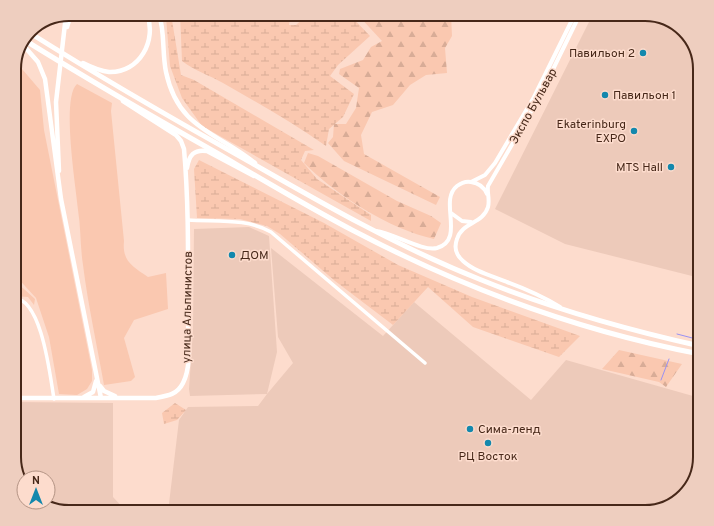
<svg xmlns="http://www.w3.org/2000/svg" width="714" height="526" font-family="Overpass,sans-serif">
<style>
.built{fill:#edcaba}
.forest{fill:url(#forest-firs)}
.wetland{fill:url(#wetland-marsh)}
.garden{fill:#fac8b0}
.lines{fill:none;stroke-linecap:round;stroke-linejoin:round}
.stream{stroke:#9991f4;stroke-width:1}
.minor{stroke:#fff;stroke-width:3.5}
.tertiary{stroke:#fff;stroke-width:4}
.secondary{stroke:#fff;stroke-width:4.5}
.primary{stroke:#fff;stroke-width:5}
.rail{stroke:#9c7c6d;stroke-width:1}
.poi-dot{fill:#1388ad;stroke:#fddccd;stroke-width:1.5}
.labels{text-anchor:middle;stroke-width:3;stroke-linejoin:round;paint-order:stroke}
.poi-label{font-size:12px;fill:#472819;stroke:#fddccd;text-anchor:end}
.street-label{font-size:12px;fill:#472819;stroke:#fddccd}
.rim{fill:none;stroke:#472819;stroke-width:2}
</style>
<defs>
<pattern id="forest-firs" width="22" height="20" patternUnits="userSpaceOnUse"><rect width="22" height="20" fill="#fac8b0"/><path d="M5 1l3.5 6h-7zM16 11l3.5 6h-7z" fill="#d8ac97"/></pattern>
<pattern id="wetland-marsh" width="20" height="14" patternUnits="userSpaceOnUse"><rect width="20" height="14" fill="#fac8b0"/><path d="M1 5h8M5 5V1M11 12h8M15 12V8" fill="none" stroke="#d8ac97"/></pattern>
</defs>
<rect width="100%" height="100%" fill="#fddccd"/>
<path class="built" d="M593 14H645L679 26 694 45 700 69V278L565 244 495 209Z
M249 227 269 236 277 352 267 394 293 363 278 337 271 248 383 336 414 302 531 400 566 360 700 398V457L688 491 669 506 645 512H168L179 420 188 407 258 406 267 394 190 396 189 389 193 330 194 229Z
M14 402 113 403V497L127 512H69L40 502H48V478L24 479 14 460Z"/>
<path class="forest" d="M357 14H451L452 36 445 48 447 73 426 75 410 85 393 105 372 112 361 135 364 154 440 197 436 205 344 161 328 143 333 137 334 124H346L356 108 359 88 339 74 340 69 363 60 371 47 382 41Z
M308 153 318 156 397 201 431 216 441 223 434 239C389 229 336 195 304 163Z
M14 280 35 299 34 305 28 297 14 296Z
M619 350 682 364 666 387 659 382 602 369Z"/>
<path class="wetland" d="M164 14H171L181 75 194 80 314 150 305 151 301 160 317 179 371 215V221L202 126 182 98 170 66 166 17Z
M180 14H291L289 25H296L308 14H349L370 36 338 65 330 76 354 94 343 117 329 129 326 146C293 123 258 103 223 83 209 75 195 71 182 61Z
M199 160 324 223 398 265 472 297 580 336 559 357 473 327 428 287 393 325 335 281 280 234 267 226 240 219 197 218 194 169Z
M175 403 186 410 177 420 164 424 162 413Z"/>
<path class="garden" d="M16 62 40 90 44 130 92 370V381L87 389 77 395 59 394 49 337 36 298 14 274V66Z
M77 84 112 103 111 111 124 241C122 261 132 266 148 277L166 273 168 309 134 320 124 338 135 377 131 381 104 385C97 345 88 305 83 265 80 246 81 228 78 210 76 187 61 98 77 84Z"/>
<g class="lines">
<path class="stream" d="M299 16 300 14
M677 334 700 340
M661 380 669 359"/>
<path class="minor" d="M188 220C216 222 247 218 271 232L425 363
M14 298C42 299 50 376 54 399"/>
<path class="tertiary" d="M471 182 485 175 495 163 534 97 575 14
M451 213 462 221 471 222
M376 231C393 233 423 252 437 248 466 239 438 201 457 186 461 183 466 181 471 182 479 183 484 187 487 194
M560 307C544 297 526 289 507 282 493 276 475 272 463 261 456 255 454 247 457 239 462 222 483 224 488 207 490 200 487 193 488 186L540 96 580 14"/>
<path class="secondary" d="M159 14C165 32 162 53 166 72 178 129 217 132 255 163
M67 27 71 14
M24 46 38 62 45 79 61 199 101 398
M83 63C91 67 100 71 109 72 140 73 157 40 147 14
M187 168C189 155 194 149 207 151L254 176
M59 171 56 102 66 15
M100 386 104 391 115 396
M84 397 93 392 96 381
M14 398H155C167 396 177 395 183 383 192 366 188 338 188 320 188 263 189 206 184 149L181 141 176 135 123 101"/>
<path class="primary" d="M30 33C100 77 171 118 243 158 320 202 396 246 479 279 550 308 624 329 700 346
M26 41C89 80 153 117 217 153 263 180 308 207 354 231 463 288 579 331 700 354"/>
<path class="rail" d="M17 449V466
M60 509V505"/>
</g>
<g class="poi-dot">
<circle cx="643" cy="53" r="4"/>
<circle cx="605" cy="95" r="4"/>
<circle cx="634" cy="131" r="4"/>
<circle cx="671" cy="167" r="4"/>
<circle cx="232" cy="255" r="4"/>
<circle cx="470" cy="429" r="4"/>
<circle cx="488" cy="443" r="4"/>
</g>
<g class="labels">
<g class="poi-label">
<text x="635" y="57">Павильон 2</text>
<text x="613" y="99" text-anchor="start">Павильон 1</text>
<text x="626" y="128">Ekaterinburg<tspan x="626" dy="14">EXPO</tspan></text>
<text x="663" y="171">MTS Hall</text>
<text x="240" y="259" text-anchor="start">ДОМ</text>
<text x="478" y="433" text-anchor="start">Сима-ленд</text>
<text x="488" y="460" text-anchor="middle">РЦ Восток</text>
</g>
<g class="street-label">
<text transform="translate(533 106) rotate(-61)" y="4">Экспо Бульвар</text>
<text transform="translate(187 307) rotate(-89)" y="4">улица Альпинистов</text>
</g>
</g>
<path d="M0 0H714V526H0ZM69 21H645A48 48 0 0 1 693 69V457A48 48 0 0 1 645 505H69A48 48 0 0 1 21 457V69A48 48 0 0 1 69 21Z" fill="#eecebf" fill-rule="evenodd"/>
<path class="rim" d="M69 21H645A48 48 0 0 1 693 69V457A48 48 0 0 1 645 505H69A48 48 0 0 1 21 457V69A48 48 0 0 1 69 21Z"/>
<g transform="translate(36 490)"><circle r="19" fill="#fddccd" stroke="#b49485"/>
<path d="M0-3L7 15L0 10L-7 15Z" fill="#1388ad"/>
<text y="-6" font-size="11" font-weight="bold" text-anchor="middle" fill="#472819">N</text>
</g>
</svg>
